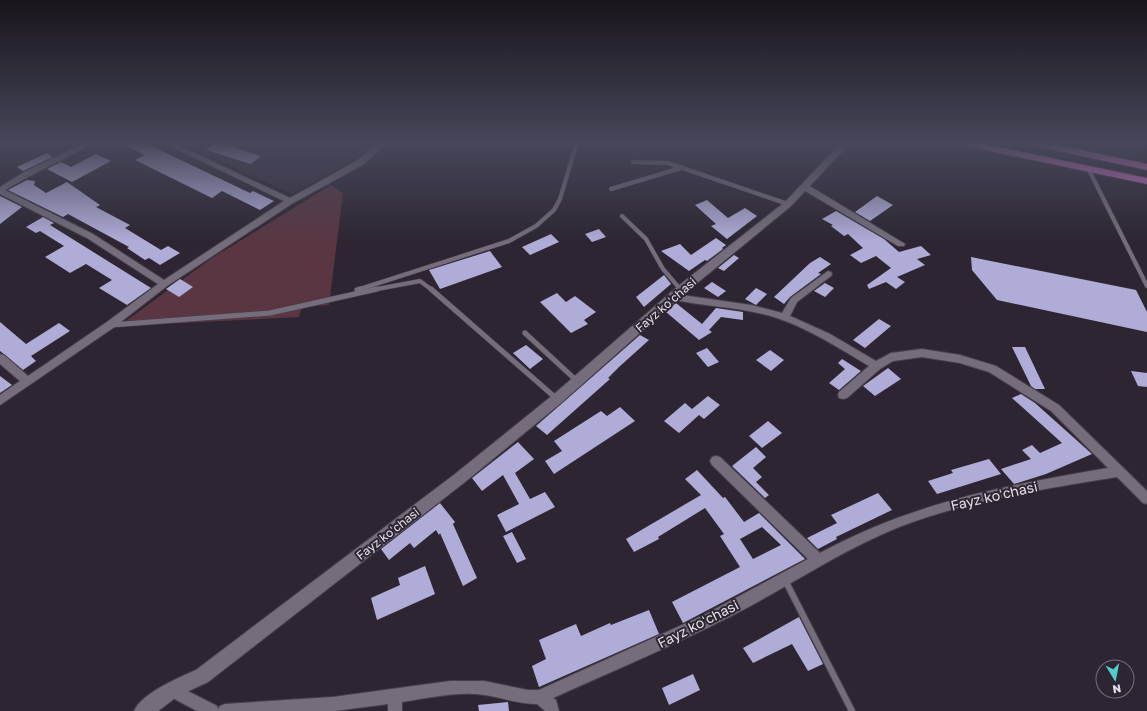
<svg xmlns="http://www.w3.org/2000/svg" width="1147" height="711" font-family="'Golos Text',sans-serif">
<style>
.built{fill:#393040}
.green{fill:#593642}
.building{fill:#b0acd8;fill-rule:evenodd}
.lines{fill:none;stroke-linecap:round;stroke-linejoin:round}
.lane-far2-casing{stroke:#46414b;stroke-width:5}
.lane-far1-casing{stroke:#46414b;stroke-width:6}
.lane-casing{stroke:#46414b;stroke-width:8}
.street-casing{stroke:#46414b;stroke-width:2}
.secondary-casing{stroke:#46414b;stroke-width:2}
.highway-casing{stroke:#46414b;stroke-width:2}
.lane-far2{stroke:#756d7b;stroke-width:4}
.lane-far1{stroke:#756d7b;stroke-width:5}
.lane{stroke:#756d7b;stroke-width:6}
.street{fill:#756d7b;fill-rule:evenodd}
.secondary{fill:#756d7b;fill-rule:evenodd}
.highway{fill:#d86fc4;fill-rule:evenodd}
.labels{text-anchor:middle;stroke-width:4;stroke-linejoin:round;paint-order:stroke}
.street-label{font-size:12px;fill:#e3dfe7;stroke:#2d2632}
.near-street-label{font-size:14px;fill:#e3dfe7;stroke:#2d2632}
</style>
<rect width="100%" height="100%" fill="#2d2632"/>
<path class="built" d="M181 142H381L371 151 292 194Z"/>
<path class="green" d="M331 185 343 193 329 305 302 307 299 317 119 326 212 258Z"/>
<path class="building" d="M118 142H143L250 193 253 191 274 201 260 210 222 191 212 198 135 160 145 155Z
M217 142 261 156 251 164 206 150Z
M47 153 53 157 23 171 17 167Z
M96 154 111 161 72 182 47 169 61 162 71 167Z
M27 180 35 181 34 185 46 193 67 182 100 205 96 207 130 225 125 228 161 250 168 246 180 253 160 265 149 258 145 260 127 248 129 247 68 214 63 217 8 190Z
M0 196 22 207 0 224Z
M877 196 893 205 870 221 855 212Z
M707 200 728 218 745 208 757 216 727 239 711 226 716 224 695 205Z
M836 211 884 239 899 252 921 246 931 255 917 259 925 265 897 277 905 282 896 289 886 282 869 289 867 285 891 268 876 256 861 263 850 255 863 248 848 234 844 236 831 226 833 225 822 219Z
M43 217 54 223 50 225 151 288 127 305 99 288 112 280 86 264 70 273 45 257 64 246 40 231 36 233 26 227Z
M599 229 606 237 592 242 585 234Z
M551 234 559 242 530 255 522 247Z
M716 238 726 245 722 248 723 249 707 261 705 260 689 271 661 251 680 244 691 255Z
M490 251 502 267 440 289 429 270Z
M734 255 739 258 724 271 718 268Z
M820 257 831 264 818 273 821 274 790 297 784 304 774 297 810 263Z
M971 257 1136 290 1147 312V332L997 300 972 270Z
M664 275 671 284 644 307 636 297Z
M180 279 193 287 179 297 166 289Z
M712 282 726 291 718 297 704 288Z
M825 283 834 288 825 297 814 291Z
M756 288 767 294 756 305 745 299Z
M557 293 566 302 575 296 596 312 584 320 588 324 571 333 540 302Z
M676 303 702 324 716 308 743 312V320L721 317 709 330 712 332 699 340 666 312Z
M879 319 891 326 865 348 853 340Z
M0 322 26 344 59 323 70 331 31 356 36 361 23 370 0 351Z
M640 335 649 340 619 367 608 378 610 379 547 435 536 426Z
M526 345 543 359 530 369 513 353Z
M1012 347H1025L1045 389H1035L1031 386Z
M707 348 719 362 708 367 696 353Z
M770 350 784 360 771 371 756 360Z
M842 359 861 371 839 390 829 383 845 369 838 363Z
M888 368 901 379 875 396 863 386Z
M1131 371 1147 373V387L1138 386Z
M0 376 12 385 0 393Z
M1021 394 1035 403 1092 454 1046 474 1014 484 1001 469 1031 459 1022 450 1032 445 1040 453 1062 443 1012 398Z
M708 396 720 405 704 419 699 415 679 433 664 421 685 403 692 409Z
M620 407 635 421 554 474 545 461 562 451 554 441 601 411 607 416Z
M768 421 782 433 762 448 749 436Z
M518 442 534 459 515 473 530 499 545 492 555 507 506 532 497 515 519 504 503 475 482 491 472 478Z
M756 447 766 457 753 468 762 477 756 482 769 495 765 498 732 466Z
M989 459 1001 474 937 494 928 481 953 473 951 470Z
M697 470 723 498 725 497 744 522 759 513 805 559 683 623 672 602 740 567 720 536 724 534 705 508 658 537 659 539 634 552 626 539 701 495 685 479ZM762 527 781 545 753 559 740 539Z
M878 493 892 510 836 537 837 539 818 549 807 538 837 523 831 515Z
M440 503 455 522 453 524 477 578 463 586 440 533 439 535 436 530 414 548 410 543 389 560 381 549Z
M512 532 526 559 517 563 503 536Z
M425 566 435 594 377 620 371 598 400 585 398 578Z
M649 610 659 634 539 687 532 666 546 659 539 640 576 624 581 636 610 623 611 625Z
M799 617 823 664 808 671 792 644 753 663 743 648Z
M693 674 700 690 669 705 662 688Z
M508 702 509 711H479L478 705Z"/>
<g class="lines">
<g class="lane-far2-casing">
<path id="lane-far2" d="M633 162 668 163 788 204
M1088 168 1147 286
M611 189 681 168
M622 216 646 239 663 269 681 290
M357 290 509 241 536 226 554 210 560 199 577 142
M372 290 420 281 432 290"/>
</g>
<g class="lane-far1-casing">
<path id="lane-far1" d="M431 289 557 399
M680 289 681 290
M357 290 361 289
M111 325 270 313 377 289
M525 333 577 381"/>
</g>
<g class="lane-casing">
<path id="lane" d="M785 580 852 711"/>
</g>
<g class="street-casing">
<path id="street" d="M87 142H96L30 176 5 190 93 234 164 280 284 201 162 142H171L290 198 358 160 380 142H388L364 164 293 203 167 286 113 328 0 405V395L20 381 0 364V354L4 355 28 376 107 322 158 284 87 238 0 194V187L24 172Z
M802 185H808L905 244 904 246H898L802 189Z
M828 271 831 272 832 274 831 276 797 302 790 316 830 334 876 361 891 353 922 349 960 355 996 366 1059 405 1147 491V504L1143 503 1117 477C1044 489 969 500 899 527 842 550 791 585 737 613 677 644 615 670 553 698L556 700 559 711H545L537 704C519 704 503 698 485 695 458 691 429 698 402 702V711H388V704L335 711H197L167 695 165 690 167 685 172 683 217 706 218 709 220 706 225 704 333 697 450 681H484L528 690H539L704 615 808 559 712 465 710 461 712 457 716 456 720 457 820 553C914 502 1004 486 1108 468L1051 411 989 372 960 363 922 357 893 361 880 369 847 398 843 399 839 398 838 395 839 392 869 366C836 346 800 323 763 314 734 307 704 306 675 300L670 297 675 294 751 305 782 313 791 298Z"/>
</g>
<g class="secondary-casing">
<path id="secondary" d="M842 142H851L791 206 685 293 561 403 465 482 208 682 178 696 158 711H134C142 693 178 678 196 670L455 474 553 395 677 287 785 202Z"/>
</g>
<g class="highway-casing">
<path id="highway" d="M957 142H974L1147 178V184L961 145Z
M1027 142H1044L1147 164V170L1031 145Z"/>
</g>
<use href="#lane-far2" class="lane-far2"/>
<use href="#lane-far1" class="lane-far1"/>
<use href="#lane" class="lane"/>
<use href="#street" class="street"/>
<use href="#secondary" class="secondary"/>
<use href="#highway" class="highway"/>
</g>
<linearGradient id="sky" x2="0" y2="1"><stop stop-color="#19151c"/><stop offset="0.59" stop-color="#46475a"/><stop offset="1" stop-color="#46475a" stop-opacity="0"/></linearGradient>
<rect width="1147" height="242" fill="url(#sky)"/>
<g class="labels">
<g class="street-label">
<text transform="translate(666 305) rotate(-41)" y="4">Fayz koʻchasi</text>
<text transform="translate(388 534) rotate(-38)" y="4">Fayz koʻchasi</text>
</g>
<g class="near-street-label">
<text transform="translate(994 496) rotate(-13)" y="5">Fayz koʻchasi</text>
<text transform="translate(698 624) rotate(-27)" y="5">Fayz koʻchasi</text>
</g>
</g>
<g transform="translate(1115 679) rotate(170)"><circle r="19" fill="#2d2632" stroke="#76707a"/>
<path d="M0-3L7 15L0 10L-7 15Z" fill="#52cdcf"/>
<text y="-6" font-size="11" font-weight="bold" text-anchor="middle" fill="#e3dfe7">N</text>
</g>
</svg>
